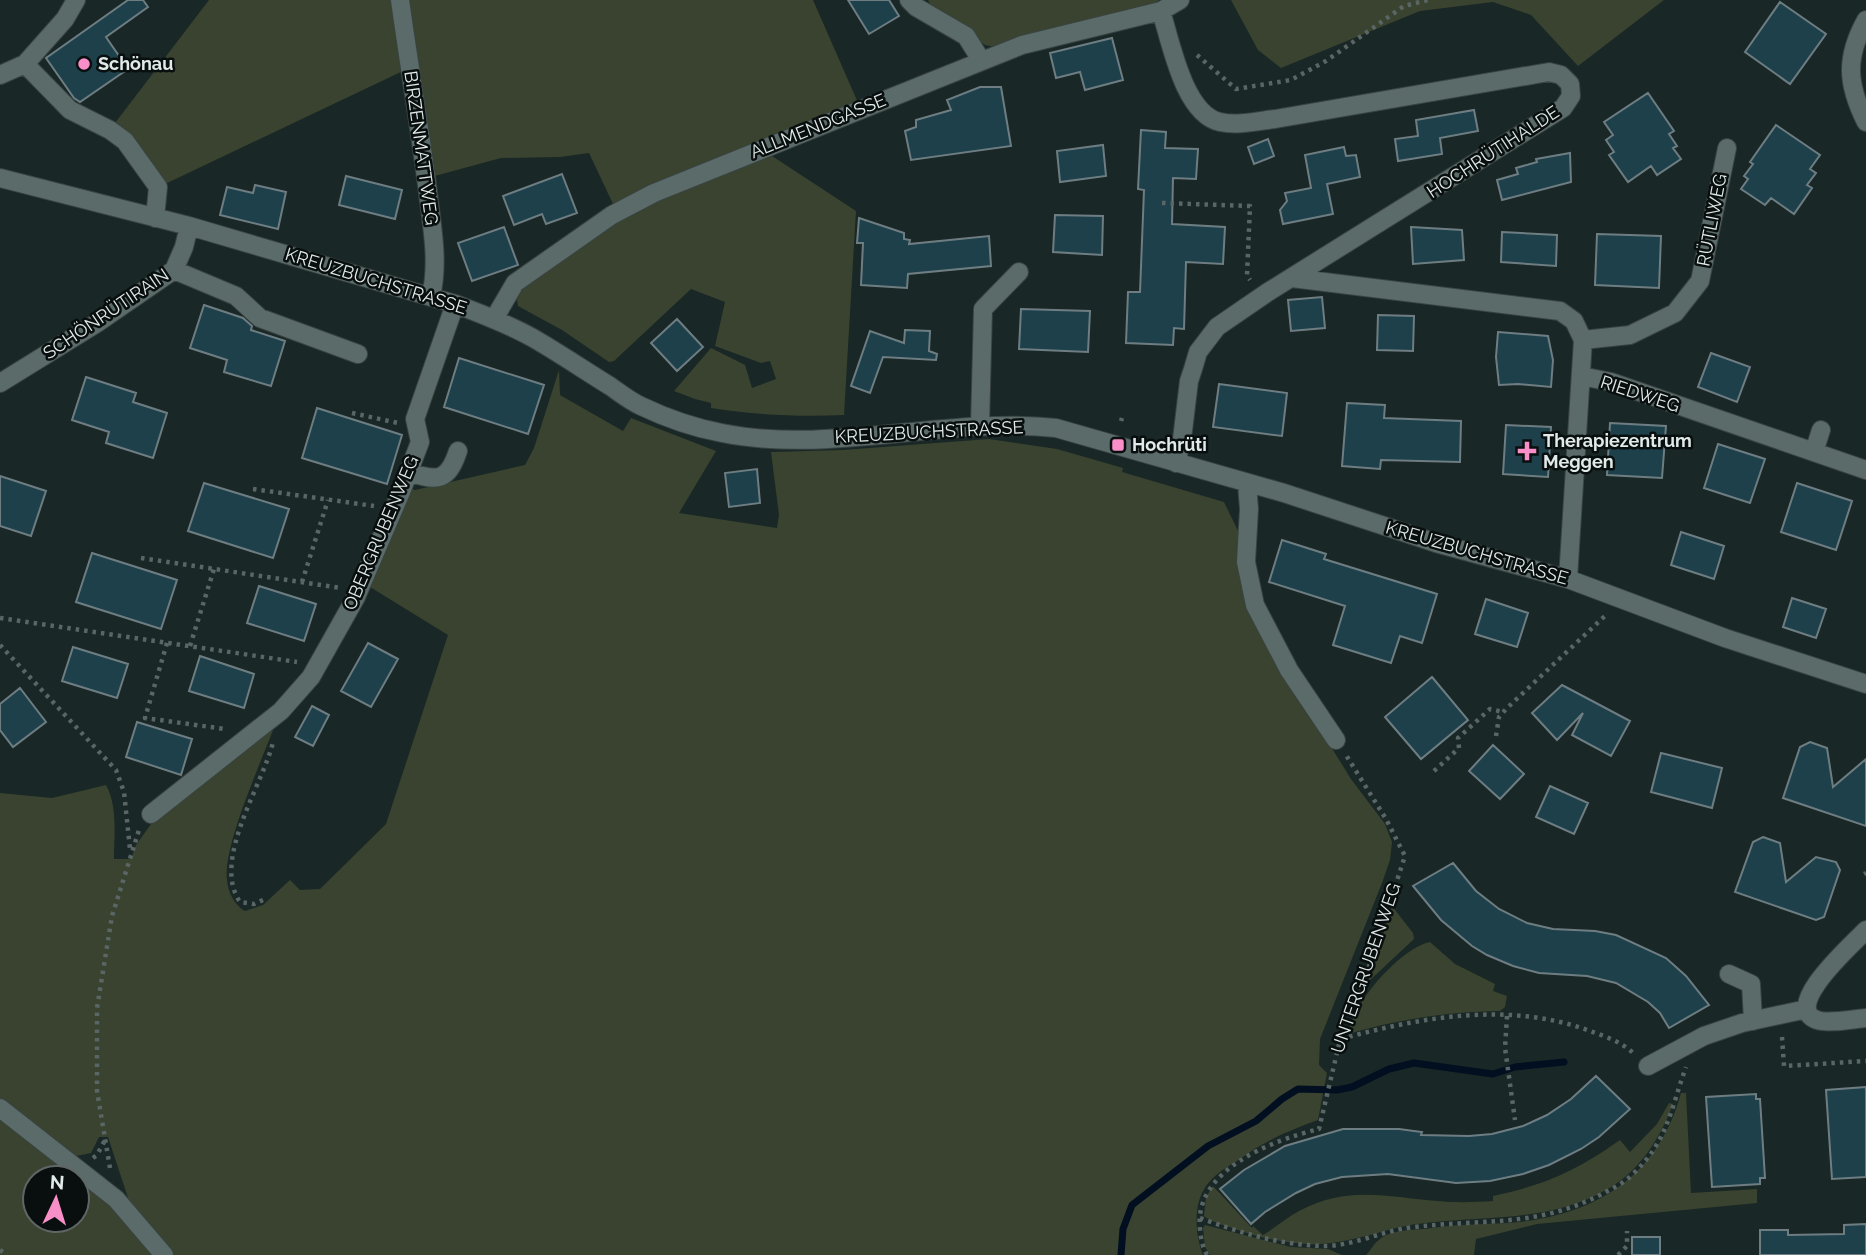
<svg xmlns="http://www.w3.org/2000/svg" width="1866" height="1255" font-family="Raleway,sans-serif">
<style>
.green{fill:#3a432f;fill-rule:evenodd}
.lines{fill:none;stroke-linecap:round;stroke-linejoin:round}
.stream{stroke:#010f21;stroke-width:7}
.building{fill:#1d404b;stroke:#6e7d82;stroke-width:2}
.minor-casing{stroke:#394443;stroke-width:20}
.path{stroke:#596665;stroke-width:4.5;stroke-dasharray:3.5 5;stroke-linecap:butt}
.minor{stroke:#5b6b69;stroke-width:18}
.poi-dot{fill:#f98fc8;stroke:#090f0e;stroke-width:2.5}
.labels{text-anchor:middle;stroke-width:5;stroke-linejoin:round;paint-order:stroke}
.poi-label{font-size:18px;font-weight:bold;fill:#e1eae9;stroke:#090f0e;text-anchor:start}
.street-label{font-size:18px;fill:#e1eae9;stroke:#090f0e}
</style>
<rect width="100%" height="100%" fill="#192726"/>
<path class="green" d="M209 0H394L405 70 163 185 144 153 115 123Z
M404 0H813L859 105 614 206 589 153 560 157 501 158 431 177Z
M928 0H1158L1160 4 994 47 985 45 934 12Z
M1231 0H1664L1578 66 1531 15 1493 2 1420 11 1281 68 1258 50Z
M769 154 856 211 844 415C799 417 755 415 711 408V403L695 399 674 391 711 348 745 365 752 388 776 379 770 361 761 363 715 346 725 302 691 289 614 361 609 362 562 330 518 306 517 299 524 286 640 206Z
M559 370 560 395 623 431 631 418 716 451 679 513 777 528 779 515 771 452 843 450 989 439 1057 449 1123 468 1122 472 1224 502 1241 537 1270 648 1351 779 1385 824 1392 842 1390 860 1382 883 1320 1039 1319 1065 1327 1073 1318 1120C1290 1130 1264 1141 1240 1159 1231 1165 1221 1170 1213 1178 1192 1197 1194 1231 1203 1255H168L142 1221 128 1198 108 1137H99L91 1153 71 1157 0 1105V793L52 798 106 785C118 807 114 835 114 859H131L136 845 151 824 273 721V730C260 765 223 846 227 880 228 892 234 905 245 911L263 905 290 880 300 890 320 889 386 824 448 635 370 587 410 488 415 490 525 465 534 448Z
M1392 906 1413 933 1414 939 1368 982Z
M1430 942 1455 964 1495 984 1493 991 1507 996 1505 1007 1500 1011C1446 1012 1400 1019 1348 1034 1352 1004 1400 948 1430 942Z
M1681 1093H1686L1691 1193 1757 1189V1203L1537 1224 1476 1239 1474 1255H1366C1371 1250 1374 1243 1380 1239 1392 1229 1417 1230 1432 1228 1463 1223 1496 1225 1527 1221 1605 1210 1660 1170 1681 1093Z
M1669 1103 1673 1104C1660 1139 1639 1172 1606 1190 1549 1222 1487 1216 1425 1223 1393 1226 1364 1239 1332 1243 1302 1247 1266 1240 1238 1230 1227 1226 1213 1223 1204 1216L1206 1197 1213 1186 1252 1228 1253 1226 1263 1235C1275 1228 1286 1218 1299 1211 1348 1185 1387 1197 1438 1201 1457 1203 1475 1202 1493 1201V1196C1547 1184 1574 1172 1620 1140L1630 1152 1657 1124Z
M0 1120 92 1188 120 1215 154 1255H0ZM35 1178H77V1220H35Z
M1205 1225 1291 1247 1328 1249 1342 1255H1210L1205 1247 1203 1228Z"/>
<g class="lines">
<path class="stream" d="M1121 1255 1123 1229 1132 1205 1208 1146 1256 1121 1282 1099 1298 1089 1337 1090 1352 1087 1389 1069 1414 1063 1493 1074 1515 1067 1564 1062"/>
</g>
<path class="building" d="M128 0H143L148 7 106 37 128 69 80 102 74 98 46 58Z
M848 0H889L899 16 869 34Z
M1780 2 1826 34 1790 84 1745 52Z
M1112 38 1123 80 1085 90 1080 72 1056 78 1050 53Z
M980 87H1001L1011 146 911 160 905 131 916 127V120L951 110 947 100Z
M1648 93 1674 131 1669 134 1677 146 1673 148 1681 159 1657 175 1651 166 1628 182 1609 155 1614 152 1606 140 1613 135 1604 122Z
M1474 110 1478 131 1440 138 1442 154 1398 161 1395 139 1418 136 1416 120Z
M1776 125 1820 155 1810 169 1816 173 1807 185 1812 188 1794 214 1771 198 1765 205 1741 189 1748 179 1744 176 1753 164 1750 162Z
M1141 130 1166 132 1165 148 1198 149 1196 179 1173 178 1172 224 1225 227 1223 264 1186 262 1184 329 1174 328 1173 345 1126 343 1128 292H1140L1144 190 1138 189Z
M1268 139 1274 156 1254 164 1248 147Z
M1103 145 1106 176 1060 182 1057 151Z
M1344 147 1346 156 1356 155 1360 177 1327 184 1333 214 1283 224 1280 210 1287 201 1285 193 1311 188 1305 155Z
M1570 153 1571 182 1502 200 1497 180 1518 174 1516 168 1537 162 1536 159Z
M562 174 577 213 546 224 542 214 514 225 503 196Z
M346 176 402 190 395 219 339 205Z
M255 185 286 192 278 229 220 215 227 187 253 193Z
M1055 215 1103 216 1102 255 1053 252Z
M859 218 904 233V239L910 240 909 244 989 236 991 266 908 274 907 288 861 285 863 243H857Z
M504 227 518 265 472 281 458 243Z
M1411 227 1462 230 1464 260 1413 264Z
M1502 232 1557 235 1556 266 1501 262Z
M1597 234 1661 236 1659 288 1595 285Z
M1322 297 1325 328 1291 331 1288 300Z
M204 305 243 318 252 326 251 330 285 341 271 386 224 372 227 360 190 348Z
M1021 309 1090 311 1088 352 1019 349Z
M1378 315 1414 316 1413 351 1377 350Z
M677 319 703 347 677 371 651 343Z
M905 330 930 331 929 351 937 354 936 360 883 357 870 393 851 386 870 331 904 343Z
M1498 332 1548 336 1553 360 1551 387 1518 384 1499 385 1496 357Z
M1711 353 1750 367 1737 402 1698 387Z
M459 358 544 385 528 434 444 407Z
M86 377 136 393 133 402 167 413 153 458 106 443 109 432 72 420Z
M1219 384 1287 393 1282 436 1213 427Z
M1347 403 1385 405 1384 418 1461 421 1460 462 1381 460 1380 469 1342 466Z
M317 408 402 435 387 484 302 458Z
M1610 423 1666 426 1662 478 1607 475Z
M1506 425 1551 427 1548 477 1503 474Z
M1718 444 1765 459 1750 503 1704 488Z
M757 469 760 503 729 507 725 473Z
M0 476 46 491 31 536 0 526Z
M204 483 289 509 273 558 188 531Z
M1797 483 1852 501 1836 550 1781 532Z
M1681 532 1724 546 1714 579 1671 565Z
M1282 540 1326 554 1324 559 1437 594 1422 643 1400 636 1391 663 1333 645 1345 606 1269 582Z
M92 553 177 580 161 629 76 602Z
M259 586 316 604 304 641 247 623Z
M1792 598 1826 609 1816 638 1783 627Z
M1486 599 1528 613 1517 647 1475 634Z
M368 643 398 659 371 707 341 691Z
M73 647 128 664 117 698 62 681Z
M200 656 254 674 244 708 189 691Z
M1432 677 1468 720 1421 759 1385 717Z
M1562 685 1630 721 1611 756 1572 735 1583 713 1557 740 1532 713Z
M20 688 46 722 13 747 0 730V704Z
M312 706 329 715 313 746 295 737Z
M137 722 192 739 181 775 126 757Z
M1810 742 1827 748 1833 787 1866 759V826L1783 798 1800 747Z
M1493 745 1524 774 1500 799 1469 771Z
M1661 753 1722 768 1712 808 1651 792Z
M1550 786 1588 803 1574 834 1536 817Z
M1763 837 1780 843 1786 882 1816 857 1836 862 1840 870 1824 917 1816 920 1735 892 1753 842Z
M1453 863 1476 891 1499 909 1527 923 1553 929 1595 931 1616 935 1666 958 1686 976 1709 1005 1669 1028 1660 1013 1648 1002 1616 983 1587 976 1539 973 1513 966 1487 955 1472 946 1441 920 1413 886Z
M1596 1076 1630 1109 1599 1137 1581 1149 1549 1165 1523 1174 1490 1181 1456 1183 1388 1174 1342 1177 1315 1184 1296 1193 1265 1212 1251 1224 1220 1189 1244 1170 1285 1146 1343 1129H1399L1422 1132 1421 1135 1469 1136 1492 1134 1523 1126 1547 1115 1571 1099Z
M1866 1087V1177L1832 1179 1826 1090Z
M1756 1094V1099H1760L1765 1178H1760V1184L1712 1187 1706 1097Z
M1866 1224V1255H1760V1230H1788V1235L1844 1234V1225Z
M1632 1237H1660V1255H1632Z"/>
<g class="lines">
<g class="minor-casing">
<path id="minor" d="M400 0C409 65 420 129 428 193 432 227 439 262 431 296
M909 0 916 7 966 36 981 60
M1161 11C1171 43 1184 114 1220 122 1237 126 1258 121 1275 119L1549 72 1561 75 1570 84 1571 96 1563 108 1268 292 1217 327 1198 352 1193 369 1189 381 1182 439 1176 463
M1866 20C1845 58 1847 84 1866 122
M25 64 70 110 110 130 125 141 158 187 155 218
M0 75 25 64 65 19 76 0
M0 178 189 226 455 304C482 314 508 324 533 338 559 353 584 370 610 386 620 393 630 401 641 406 666 418 695 428 722 433 830 455 945 416 1056 428L1284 493 1436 543 1568 579 1725 638 1866 684
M174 270 236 296 260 318 358 354
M1292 278 1560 311 1574 321 1583 340 1568 579
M494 319 515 283 612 215 654 193 1022 45 1161 11 1180 0
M1583 340 1630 335 1675 313 1700 281 1727 148
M1581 376 1611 382 1866 470
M0 383 97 323 174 270 184 247 189 226
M980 425 983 309 1019 272
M1814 452 1821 430
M409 472C438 482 448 481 458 451
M1247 484 1249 509 1246 562 1255 605 1289 670 1336 740
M151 814 281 711 311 677 356 597 401 492 420 442 415 419 455 304
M1866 930C1855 942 1780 1007 1817 1020 1827 1024 1854 1019 1866 1018
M1729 974 1751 984 1753 1021
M1648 1066 1704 1036 1742 1023 1807 1009
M0 1108 116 1199 164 1255"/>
</g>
<path class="path" d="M1197 55 1236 89 1291 80 1326 61 1404 6 1428 0
M1162 203 1250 206 1247 275 1250 280
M352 413 398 423
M1121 421 1122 418
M253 489 374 506
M141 558 341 588
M302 582 328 500
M0 618 297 662
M167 643 145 718 225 729
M0 645 116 770 124 792 130 849
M190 646 214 569
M1496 736 1499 717 1506 709 1607 614
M1434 771 1459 748 1458 738 1490 709 1503 712
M1864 874 1866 873
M263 900 254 904 240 902C211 860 263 785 273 742
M1507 1016 1505 1048 1515 1120
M1782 1037 1784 1066 1866 1061
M1341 1039C1421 1017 1510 1001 1590 1031 1604 1036 1622 1042 1633 1053
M93 1158 97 1155 105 1140
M110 1168 97 1091V1008L112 916 139 830
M1200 1218C1241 1233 1280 1245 1324 1246 1352 1246 1380 1232 1407 1228 1478 1218 1533 1229 1600 1195 1611 1189 1623 1184 1632 1175 1668 1141 1670 1111 1686 1067
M0 1250 7 1255
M1207 1255C1202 1246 1201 1239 1200 1229 1193 1170 1273 1140 1319 1129L1340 1040 1361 991 1405 856 1386 819 1346 755
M1618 1255 1627 1246V1231"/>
<use href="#minor" class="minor"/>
</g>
<g class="poi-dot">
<circle cx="84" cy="64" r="7"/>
<rect x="1111" y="438" width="14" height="14" rx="3.5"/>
<path d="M1523.5 440.5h7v7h7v7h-7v7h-7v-7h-7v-7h7z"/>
</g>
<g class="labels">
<g class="poi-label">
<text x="98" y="70">Schönau</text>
<text x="1543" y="447">Therapiezentrum<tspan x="1543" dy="21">Meggen</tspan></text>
<text x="1132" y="451">Hochrüti</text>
</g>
<g class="street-label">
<text transform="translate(818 126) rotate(-22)" y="6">ALLMENDGASSE</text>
<text transform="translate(421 148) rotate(82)" y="6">BIRZENMATTWEG</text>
<text transform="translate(1493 152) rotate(-33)" y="6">HOCHRÜTIHALDE</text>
<text transform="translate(1712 220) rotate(-79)" y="6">RÜTLIWEG</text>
<text transform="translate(376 281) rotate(17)" y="6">KREUZBUCHSTRASSE</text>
<text transform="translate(106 314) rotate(-34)" y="6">SCHÖNRÜTIRAIN</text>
<text transform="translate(1640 394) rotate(18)" y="6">RIEDWEG</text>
<text transform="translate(929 432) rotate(-3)" y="6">KREUZBUCHSTRASSE</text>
<text transform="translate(381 533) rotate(-67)" y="6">OBERGRUBENWEG</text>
<text transform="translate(1477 553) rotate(16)" y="6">KREUZBUCHSTRASSE</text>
<text transform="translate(1366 968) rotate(-71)" y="6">UNTERGRUBENWEG</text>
</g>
</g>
<g transform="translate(56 1199) rotate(4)"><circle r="33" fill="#090f0e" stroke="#5f6766" stroke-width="2"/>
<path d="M0-5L12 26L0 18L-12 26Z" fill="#f98fc8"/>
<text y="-10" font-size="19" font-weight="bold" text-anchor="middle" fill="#e1eae9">N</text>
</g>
</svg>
